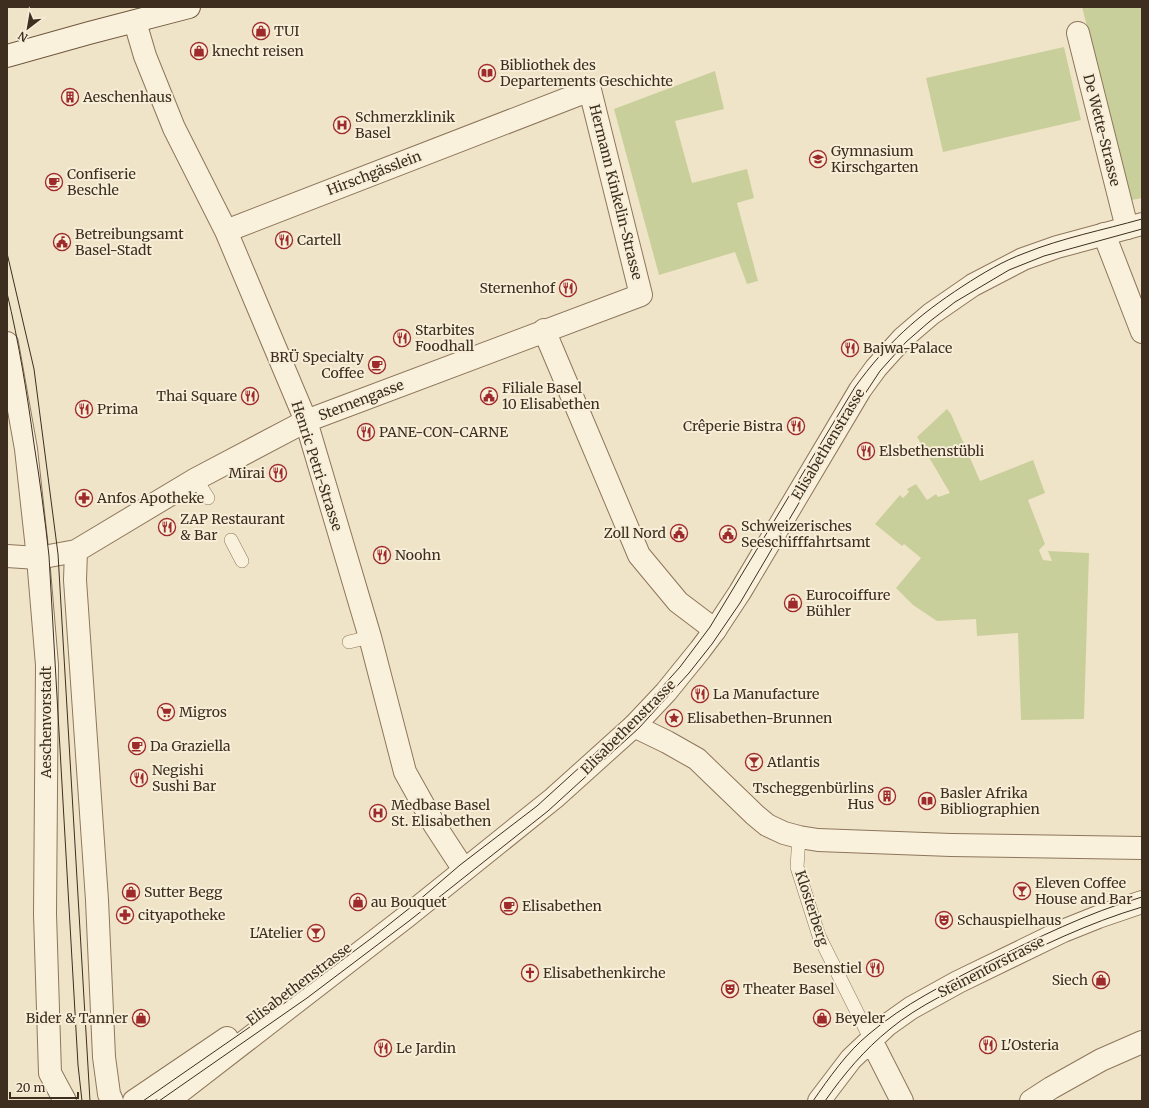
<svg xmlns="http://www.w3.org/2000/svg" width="1149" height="1108" font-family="Merriweather,serif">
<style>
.green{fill:#c9cf9b}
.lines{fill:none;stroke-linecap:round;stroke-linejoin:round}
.service-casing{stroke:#8d765c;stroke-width:14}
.minor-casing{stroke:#8d765c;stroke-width:24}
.tertiary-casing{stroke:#8d765c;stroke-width:24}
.secondary-casing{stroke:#6f573f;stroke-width:24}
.service{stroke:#faf1dc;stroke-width:13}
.minor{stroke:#faf1dc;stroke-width:22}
.tertiary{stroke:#faf1dc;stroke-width:22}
.secondary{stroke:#faf1dc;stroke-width:22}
.tram{stroke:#3d2e20;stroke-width:1}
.labels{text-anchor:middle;stroke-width:4;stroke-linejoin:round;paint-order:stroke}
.poi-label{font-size:14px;fill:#3d2e20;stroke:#f7eed8;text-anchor:start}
.street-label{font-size:14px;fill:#3d2e20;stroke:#f7eed8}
</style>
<rect width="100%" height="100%" fill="#f0e4c8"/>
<path class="green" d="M1082 7H1142V198L1132 200Z
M1064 47 1081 120 943 152 926 78Z
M715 71 724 109 675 121 692 183 747 169 754 198 737 203 758 281 747 284 735 252 659 275 614 109Z
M947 409 951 414 980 481 1033 460 1045 493 1028 500 1045 544 1039 550 1043 560 1052 561 1048 551 1089 553 1084 719 1021 720 1018 633 977 636 976 619 937 621 913 605 896 588 921 558 904 544 902 546 875 524 900 495 903 498 909 492 907 489 916 484 927 500 936 494 938 497 950 493 917 437Z"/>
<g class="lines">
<g class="service-casing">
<path id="service" d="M196 479 208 498
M231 540 242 561
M349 642 370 637
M799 837 797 867 819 936 871 1040"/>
</g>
<g class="minor-casing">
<path id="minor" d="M135 22 145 56 174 128 226 231 306 421 370 637 405 772 434 824 464 870
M1078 33 1127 228
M1104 234 1142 332
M544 330 639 555 678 602 715 630
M76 551 75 580 97 900 104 1057 109 1094 112 1101
M7 556 38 558 76 551 196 479 306 421 641 295 590 90 226 231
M634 726 667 742 697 759 755 815 767 825 784 833 799 837 818 840 951 845 1142 848
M871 1040 902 1101
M819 1101 851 1059 887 1025 911 1008 958 982 1063 931 1098 917 1142 902
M1031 1101 1051 1088 1101 1060 1142 1042"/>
</g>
<g class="tertiary-casing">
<path id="tertiary" d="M7 343 26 449 38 558 47 665 45 914 50 1073 65 1101
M134 1101 227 1038
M168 1101 406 917 554 798 634 726 666 692 700 650 715 630 740 592 860 390 876 368 903 338 931 314 973 285 1023 259 1057 247 1142 224"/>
</g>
<g class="secondary-casing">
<path id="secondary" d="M7 56 89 33 189 7"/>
</g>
<use href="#service" class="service"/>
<use href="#minor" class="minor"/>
<use href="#tertiary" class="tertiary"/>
<use href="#secondary" class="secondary"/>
<path class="tram" d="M7 253 34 369 58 554 90 1101
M7 293C19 343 27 393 34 444 40 481 45 519 49 556L78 1065 82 1101
M143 1101 286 1002 373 937 411 907 460 865 537 806 635 717 680 667 710 627 855 387C887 343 917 316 963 286 983 273 1003 261 1025 253 1062 238 1103 230 1142 219
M159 1101 307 998 409 921 548 811 639 728 689 673 712 644 740 603 849 418 880 371 906 342 929 322 955 302 1009 270 1044 256 1142 229
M813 1101C829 1078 847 1052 869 1034 904 1004 945 984 986 963 1037 938 1087 913 1142 897
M825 1101C844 1074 864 1050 890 1029 919 1005 955 989 989 972 1039 947 1088 923 1142 907"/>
</g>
<defs>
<g id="shop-ring" transform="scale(0.9)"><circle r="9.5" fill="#f7eed8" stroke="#9e2a2b" stroke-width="1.5"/><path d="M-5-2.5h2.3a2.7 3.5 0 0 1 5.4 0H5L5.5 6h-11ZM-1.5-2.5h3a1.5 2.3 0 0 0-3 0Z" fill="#9e2a2b"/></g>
<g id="library-ring" transform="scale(0.9)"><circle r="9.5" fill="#f7eed8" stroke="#9e2a2b" stroke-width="1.5"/><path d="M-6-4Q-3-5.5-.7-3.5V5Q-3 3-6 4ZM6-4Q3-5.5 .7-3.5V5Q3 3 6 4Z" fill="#9e2a2b"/></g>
<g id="building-ring" transform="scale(0.9)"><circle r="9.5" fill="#f7eed8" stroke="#9e2a2b" stroke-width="1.5"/><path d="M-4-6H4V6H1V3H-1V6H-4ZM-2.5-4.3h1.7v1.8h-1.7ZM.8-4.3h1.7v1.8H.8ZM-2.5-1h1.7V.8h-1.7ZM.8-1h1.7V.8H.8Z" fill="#9e2a2b"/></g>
<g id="hospital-ring" transform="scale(0.9)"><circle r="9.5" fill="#f7eed8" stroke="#9e2a2b" stroke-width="1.5"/><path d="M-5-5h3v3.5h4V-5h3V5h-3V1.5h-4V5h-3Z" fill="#9e2a2b"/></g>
<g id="school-ring" transform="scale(0.9)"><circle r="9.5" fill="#f7eed8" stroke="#9e2a2b" stroke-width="1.5"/><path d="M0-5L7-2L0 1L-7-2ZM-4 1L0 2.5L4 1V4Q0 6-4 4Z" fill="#9e2a2b"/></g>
<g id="cafe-ring" transform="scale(0.9)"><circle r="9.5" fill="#f7eed8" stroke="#9e2a2b" stroke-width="1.5"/><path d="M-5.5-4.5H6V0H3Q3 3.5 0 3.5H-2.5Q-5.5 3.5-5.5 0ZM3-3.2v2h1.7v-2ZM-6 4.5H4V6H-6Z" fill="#9e2a2b"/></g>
<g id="restaurant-ring" transform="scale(0.9)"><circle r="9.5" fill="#f7eed8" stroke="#9e2a2b" stroke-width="1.5"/><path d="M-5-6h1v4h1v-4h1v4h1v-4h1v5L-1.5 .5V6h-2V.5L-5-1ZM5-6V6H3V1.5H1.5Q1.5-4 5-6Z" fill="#9e2a2b"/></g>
<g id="civic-ring" transform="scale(0.9)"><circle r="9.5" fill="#f7eed8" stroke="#9e2a2b" stroke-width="1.5"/><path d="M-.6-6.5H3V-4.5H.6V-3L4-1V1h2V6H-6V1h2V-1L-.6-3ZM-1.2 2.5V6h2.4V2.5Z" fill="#9e2a2b"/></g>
<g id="pharmacy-ring" transform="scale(0.9)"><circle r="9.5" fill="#f7eed8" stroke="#9e2a2b" stroke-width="1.5"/><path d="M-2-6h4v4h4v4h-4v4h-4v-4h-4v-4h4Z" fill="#9e2a2b"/></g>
<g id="supermarket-ring" transform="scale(0.9)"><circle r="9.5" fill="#f7eed8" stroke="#9e2a2b" stroke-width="1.5"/><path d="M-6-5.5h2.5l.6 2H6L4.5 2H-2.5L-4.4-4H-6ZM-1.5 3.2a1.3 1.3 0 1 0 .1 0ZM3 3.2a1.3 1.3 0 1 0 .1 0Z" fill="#9e2a2b"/></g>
<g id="sight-ring" transform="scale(0.9)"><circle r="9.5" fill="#f7eed8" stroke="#9e2a2b" stroke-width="1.5"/><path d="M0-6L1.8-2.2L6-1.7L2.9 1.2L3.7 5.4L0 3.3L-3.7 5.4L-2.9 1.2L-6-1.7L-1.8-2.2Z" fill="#9e2a2b"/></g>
<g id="bar-ring" transform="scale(0.9)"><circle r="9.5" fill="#f7eed8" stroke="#9e2a2b" stroke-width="1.5"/><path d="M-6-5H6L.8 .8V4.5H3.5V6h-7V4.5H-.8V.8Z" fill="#9e2a2b"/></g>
<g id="theatre-ring" transform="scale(0.9)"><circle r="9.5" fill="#f7eed8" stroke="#9e2a2b" stroke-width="1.5"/><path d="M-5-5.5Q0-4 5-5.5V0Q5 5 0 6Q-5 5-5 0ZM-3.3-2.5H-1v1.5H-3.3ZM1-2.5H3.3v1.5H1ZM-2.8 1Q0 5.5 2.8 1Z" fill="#9e2a2b"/></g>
<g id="church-ring" transform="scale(0.9)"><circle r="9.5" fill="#f7eed8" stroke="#9e2a2b" stroke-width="1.5"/><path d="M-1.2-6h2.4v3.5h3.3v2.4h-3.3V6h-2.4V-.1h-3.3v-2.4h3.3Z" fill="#9e2a2b"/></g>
</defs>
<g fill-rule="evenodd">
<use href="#shop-ring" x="261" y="31"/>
<use href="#shop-ring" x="199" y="51"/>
<use href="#library-ring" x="487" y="73"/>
<use href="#building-ring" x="70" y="97"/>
<use href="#hospital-ring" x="342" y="125"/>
<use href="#school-ring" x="818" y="159"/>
<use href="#cafe-ring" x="54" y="182"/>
<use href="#restaurant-ring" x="284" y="240"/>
<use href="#civic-ring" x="62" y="242"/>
<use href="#restaurant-ring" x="568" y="288"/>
<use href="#restaurant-ring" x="402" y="338"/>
<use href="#restaurant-ring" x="850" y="348"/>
<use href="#cafe-ring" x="377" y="365"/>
<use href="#restaurant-ring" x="250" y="396"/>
<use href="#civic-ring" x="489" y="396"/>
<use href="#restaurant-ring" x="84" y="409"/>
<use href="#restaurant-ring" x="796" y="426"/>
<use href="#restaurant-ring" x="366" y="432"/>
<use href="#restaurant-ring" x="866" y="451"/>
<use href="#restaurant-ring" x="278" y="473"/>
<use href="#pharmacy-ring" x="84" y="498"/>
<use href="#restaurant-ring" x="167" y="527"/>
<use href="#civic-ring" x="679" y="533"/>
<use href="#civic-ring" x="728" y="534"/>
<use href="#restaurant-ring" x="382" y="555"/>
<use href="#shop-ring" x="793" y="603"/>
<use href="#restaurant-ring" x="700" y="694"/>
<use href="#supermarket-ring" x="166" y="712"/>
<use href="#sight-ring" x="674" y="718"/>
<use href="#cafe-ring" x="137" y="746"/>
<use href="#bar-ring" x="754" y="762"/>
<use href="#restaurant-ring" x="139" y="778"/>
<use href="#building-ring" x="887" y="796"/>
<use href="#library-ring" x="927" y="801"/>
<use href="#hospital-ring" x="378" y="813"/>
<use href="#bar-ring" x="1022" y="891"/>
<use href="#shop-ring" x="131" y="892"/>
<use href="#shop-ring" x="358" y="902"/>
<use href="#cafe-ring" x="509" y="906"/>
<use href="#pharmacy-ring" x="125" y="915"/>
<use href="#theatre-ring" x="944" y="920"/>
<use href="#bar-ring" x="316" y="933"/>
<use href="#restaurant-ring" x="875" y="968"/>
<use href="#church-ring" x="530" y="973"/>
<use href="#shop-ring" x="1101" y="980"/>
<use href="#theatre-ring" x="730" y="989"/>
<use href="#shop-ring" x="141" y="1018"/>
<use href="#shop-ring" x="822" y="1018"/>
<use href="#restaurant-ring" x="988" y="1045"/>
<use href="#restaurant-ring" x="383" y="1048"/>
</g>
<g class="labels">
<g class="poi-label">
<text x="274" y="36">TUI</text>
<text x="212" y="56">knecht reisen</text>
<text x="500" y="70">Bibliothek des<tspan x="500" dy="16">Departements Geschichte</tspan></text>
<text x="83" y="102">Aeschenhaus</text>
<text x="355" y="122">Schmerzklinik<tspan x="355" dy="16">Basel</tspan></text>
<text x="831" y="156">Gymnasium<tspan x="831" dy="16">Kirschgarten</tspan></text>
<text x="67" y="179">Confiserie<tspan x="67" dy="16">Beschle</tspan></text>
<text x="75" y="239">Betreibungsamt<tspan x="75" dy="16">Basel-Stadt</tspan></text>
<text x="297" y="245">Cartell</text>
<text x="555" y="293" text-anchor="end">Sternenhof</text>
<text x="415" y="335">Starbites<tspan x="415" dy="16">Foodhall</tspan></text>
<text x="863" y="353">Bajwa-Palace</text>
<text x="364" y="362" text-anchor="end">BRÜ Specialty<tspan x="364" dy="16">Coffee</tspan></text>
<text x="502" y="393">Filiale Basel<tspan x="502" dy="16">10 Elisabethen</tspan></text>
<text x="237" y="401" text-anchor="end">Thai Square</text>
<text x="97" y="414">Prima</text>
<text x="783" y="431" text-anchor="end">Crêperie Bistra</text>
<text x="379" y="437">PANE-CON-CARNE</text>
<text x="879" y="456">Elsbethenstübli</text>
<text x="265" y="478" text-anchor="end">Mirai</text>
<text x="97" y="503">Anfos Apotheke</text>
<text x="180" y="524">ZAP Restaurant<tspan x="180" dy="16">&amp; Bar</tspan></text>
<text x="741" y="531">Schweizerisches<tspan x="741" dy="16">Seeschifffahrtsamt</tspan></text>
<text x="666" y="538" text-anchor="end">Zoll Nord</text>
<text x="395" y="560">Noohn</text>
<text x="806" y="600">Eurocoiffure<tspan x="806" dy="16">Bühler</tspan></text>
<text x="713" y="699">La Manufacture</text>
<text x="179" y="717">Migros</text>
<text x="687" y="723">Elisabethen-Brunnen</text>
<text x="150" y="751">Da Graziella</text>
<text x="767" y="767">Atlantis</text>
<text x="152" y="775">Negishi<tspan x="152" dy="16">Sushi Bar</tspan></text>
<text x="874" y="793" text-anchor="end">Tscheggenbürlins<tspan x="874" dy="16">Hus</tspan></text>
<text x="940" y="798">Basler Afrika<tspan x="940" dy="16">Bibliographien</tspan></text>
<text x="391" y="810">Medbase Basel<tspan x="391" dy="16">St. Elisabethen</tspan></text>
<text x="1035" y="888">Eleven Coffee<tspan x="1035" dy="16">House and Bar</tspan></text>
<text x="144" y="897">Sutter Begg</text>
<text x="371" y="907">au Bouquet</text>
<text x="522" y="911">Elisabethen</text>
<text x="138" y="920">cityapotheke</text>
<text x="957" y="925">Schauspielhaus</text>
<text x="303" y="938" text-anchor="end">L'Atelier</text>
<text x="862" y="973" text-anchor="end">Besenstiel</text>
<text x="543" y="978">Elisabethenkirche</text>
<text x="1088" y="985" text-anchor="end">Siech</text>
<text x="743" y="994">Theater Basel</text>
<text x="128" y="1023" text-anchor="end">Bider &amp; Tanner</text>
<text x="835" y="1023">Beyeler</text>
<text x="1001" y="1050">L'Osteria</text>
<text x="396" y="1053">Le Jardin</text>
</g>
<g class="street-label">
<text transform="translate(1102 130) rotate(76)" y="5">De Wette-Strasse</text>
<text transform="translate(374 173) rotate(-21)" y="5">Hirschgässlein</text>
<text transform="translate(616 192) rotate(76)" y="5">Hermann Kinkelin-Strasse</text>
<text transform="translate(361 400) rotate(-21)" y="5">Sternengasse</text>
<text transform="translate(828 444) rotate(-59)" y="5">Elisabethenstrasse</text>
<text transform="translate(317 466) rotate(72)" y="5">Henric Petri-Strasse</text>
<text transform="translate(46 722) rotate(-90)" y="5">Aeschenvorstadt</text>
<text transform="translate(628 727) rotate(-45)" y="5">Elisabethenstrasse</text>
<text transform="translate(812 908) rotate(72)" y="5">Klosterberg</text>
<text transform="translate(991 967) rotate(-27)" y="5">Steinentorstrasse</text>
<text transform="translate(299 984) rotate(-37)" y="5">Elisabethenstrasse</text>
</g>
</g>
<rect width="1149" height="1108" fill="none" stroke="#3d2e20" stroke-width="16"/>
<g transform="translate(28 28) rotate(211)" stroke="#f7eed8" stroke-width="3" paint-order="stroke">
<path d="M0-3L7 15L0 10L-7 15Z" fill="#3d2e20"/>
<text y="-6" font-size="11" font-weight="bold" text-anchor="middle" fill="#3d2e20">N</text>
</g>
<path d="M10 1092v6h68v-6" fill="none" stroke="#3d2e20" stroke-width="2"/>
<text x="16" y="1092" font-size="12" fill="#3d2e20" stroke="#f7eed8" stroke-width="3" paint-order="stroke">20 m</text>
</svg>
